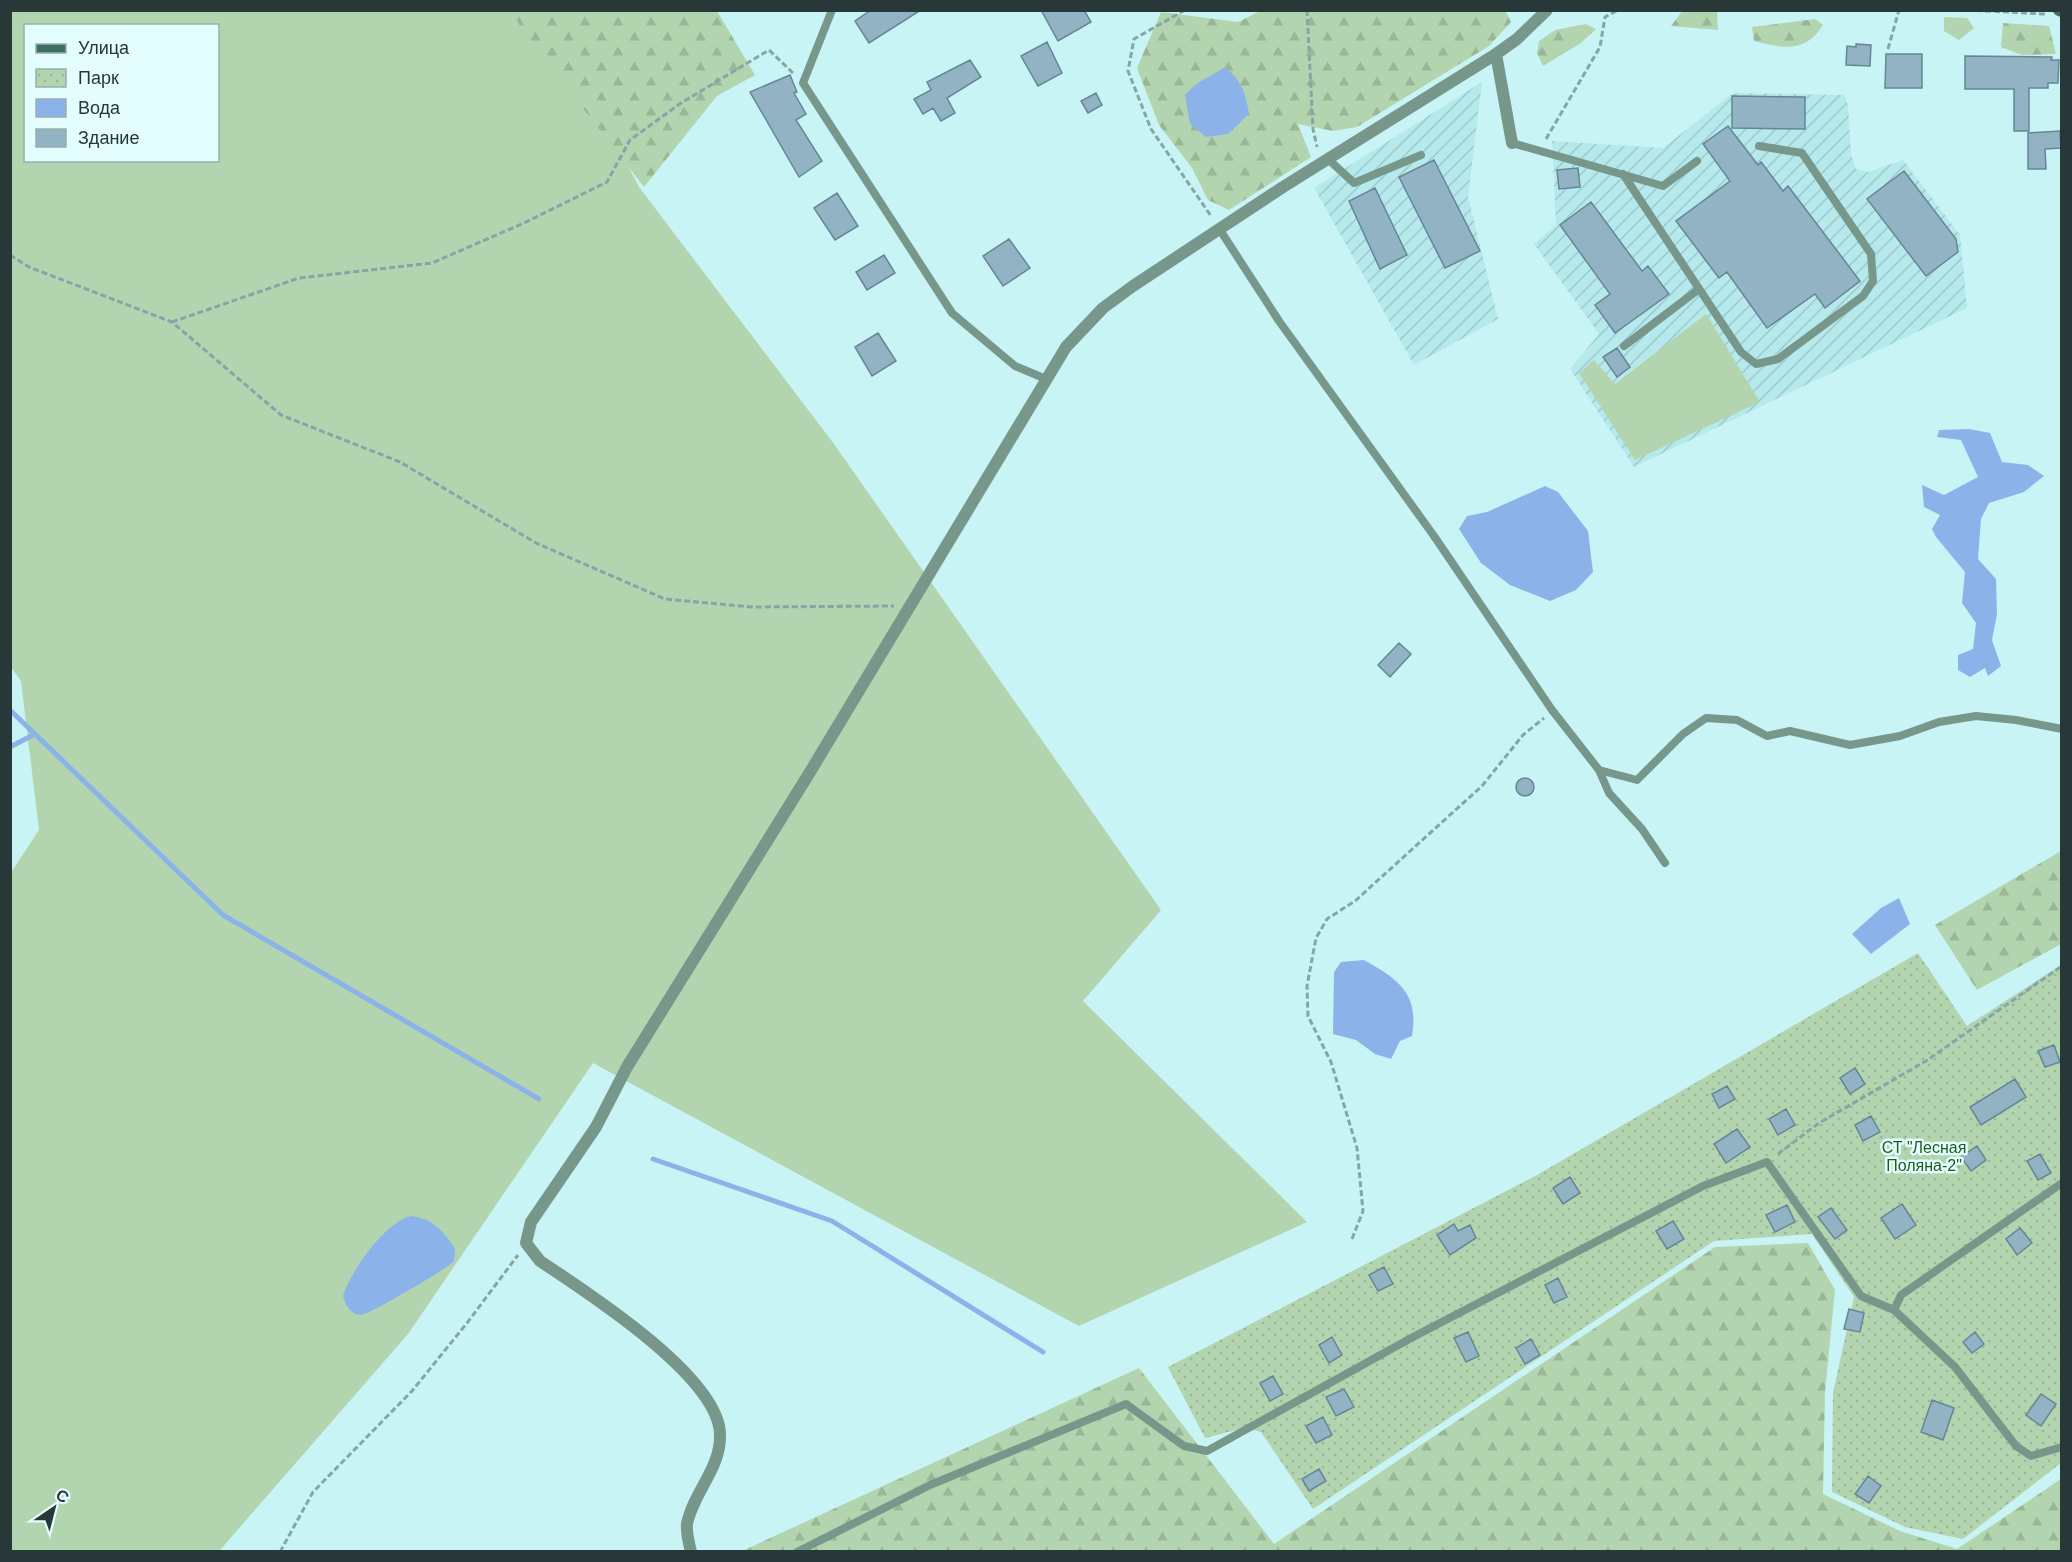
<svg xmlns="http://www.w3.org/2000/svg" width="2072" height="1562" font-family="Arial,sans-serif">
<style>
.industrial{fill:url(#industrial-furrows)}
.grass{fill:#b2d4ae;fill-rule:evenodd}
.forest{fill:url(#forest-firs)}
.park{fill:url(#park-dots)}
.water{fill:#8cb3e9}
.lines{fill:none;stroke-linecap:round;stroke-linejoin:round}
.stream{stroke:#8cb3e9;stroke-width:5}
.building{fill:#91b3c3;stroke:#658695;stroke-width:1.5}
.path{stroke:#85a5a6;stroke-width:3;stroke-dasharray:6 3;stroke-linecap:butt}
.lane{stroke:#77978b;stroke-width:8}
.street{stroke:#77978b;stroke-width:12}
.secondary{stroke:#3d6f5f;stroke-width:12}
.labels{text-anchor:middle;stroke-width:5;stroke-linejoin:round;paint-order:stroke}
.park-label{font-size:16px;fill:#1f5e1a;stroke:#e4fdfe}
</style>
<defs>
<pattern id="industrial-furrows" width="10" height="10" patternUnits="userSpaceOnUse" patternTransform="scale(1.5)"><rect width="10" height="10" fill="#b5e9eb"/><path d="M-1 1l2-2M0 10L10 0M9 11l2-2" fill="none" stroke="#9cc9ca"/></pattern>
<pattern id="forest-firs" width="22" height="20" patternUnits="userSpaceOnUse" patternTransform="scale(1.5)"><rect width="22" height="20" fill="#b2d4ae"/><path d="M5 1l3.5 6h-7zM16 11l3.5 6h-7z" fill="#99b796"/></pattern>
<pattern id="park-dots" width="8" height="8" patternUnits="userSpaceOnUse" patternTransform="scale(1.5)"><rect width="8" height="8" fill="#b2d4ae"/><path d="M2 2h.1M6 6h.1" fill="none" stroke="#99b796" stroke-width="1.8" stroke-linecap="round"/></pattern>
</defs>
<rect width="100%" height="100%" fill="#c9f4f5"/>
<path class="industrial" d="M1482 82 1468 197 1498 319 1414 365 1314 188Z
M1733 93 1844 95 1848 105 1851 154 1856 169 1868 172 1903 160 1960 235 1967 308 1634 467 1570 369 1599 334 1534 244 1556 225 1552 141 1663 148Z"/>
<path class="grass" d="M11 11H547L639 187 834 444 1161 910 1083 1001 1307 1222 1079 1326 593 1063 408 1334 221 1549 213 1552 11 1551 10 874 39 830 21 681 11 667ZM26 26H218V160H26Z
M1944 17 1967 18 1974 28 1959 40 1944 31Z
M1706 314 1760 402 1635 460 1579 373 1594 360 1615 384Z"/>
<path class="forest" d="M1262 10H1505L1511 22 1489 46 1357 127 1333 131 1298 124 1311 157 1229 210 1208 200 1192 168 1159 125 1137 68 1161 12 1238 22Z
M1683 10 1717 11 1718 30 1671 26Z
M511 11H717L755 75 717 96 644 187 523 31Z
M1815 19 1823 25C1805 54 1782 48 1754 41L1752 27Z
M2003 23 2049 26 2056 54 2022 55 2001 47Z
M1586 24 1596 29 1581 43 1543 66 1537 53 1539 41 1555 30Z
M2061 851V944L1977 990 1935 925Z
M1808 1243 1835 1290 1825 1392 1823 1494 1900 1531 1957 1549 2061 1479V1551L740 1552 1139 1368 1274 1544 1715 1247Z"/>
<path class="park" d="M1918 953 1967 1026 2061 965V1463L1963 1539 1905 1527 1832 1492 1833 1393 1854 1297 1812 1234 1714 1241 1313 1509 1261 1432 1244 1428 1205 1438 1168 1367 1537 1175Z"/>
<path class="water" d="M1225 67C1241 80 1246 93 1249 114L1228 134 1206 137 1190 124 1185 95C1199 79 1209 78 1225 67Z
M1969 429 1990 433 2002 462 2028 465 2044 476 2024 492 1989 503 1981 519 1978 559 1996 579 1997 614 1992 640 2001 666 1988 676 1985 668 1970 677 1958 670V655L1973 649 1976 623 1962 603 1965 572 1936 537 1932 529 1940 515 1924 507 1922 485 1944 495 1978 477 1961 440 1937 437 1939 430Z
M1545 486 1558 492 1588 531 1593 572 1576 590 1550 601 1510 585 1481 563 1459 529 1467 516 1487 512Z
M1899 898 1910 924 1871 954 1852 934 1881 908Z
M1364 960C1399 980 1419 993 1412 1036L1400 1041 1391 1059 1375 1054 1356 1040 1333 1034 1334 972 1341 962Z
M411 1216C432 1218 445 1232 455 1249L454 1261C449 1268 368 1315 361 1315 351 1315 345 1305 343 1296 350 1272 386 1221 411 1216Z"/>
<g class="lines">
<path class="stream" d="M10 710 223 915 539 1099
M10 747 35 734
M653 1159 832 1221 1043 1352"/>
</g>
<path class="building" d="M871 10H921L869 43 855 21Z
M1041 10H1084L1091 22 1058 41Z
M1047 42 1062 73 1038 86 1021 56Z
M1856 44 1871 45 1870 66 1846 65 1847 46 1856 47Z
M1886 54H1922V88H1885Z
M1965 56 2052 57 2051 60H2059L2058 83H2048V88H2029V131H2014V89H1965Z
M970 60 981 77 947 98 955 113 941 121 933 108 923 114 914 99 931 90 927 82Z
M790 75 797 92 794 93 806 114 796 120 822 161 799 177 750 92Z
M1096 93 1102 105 1088 113 1081 101Z
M1732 96 1805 97V129L1732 128Z
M1728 126 1758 165 1761 162 1783 191 1788 186 1860 281 1825 308 1815 294 1767 328 1727 272 1719 278 1676 221 1730 181 1703 144Z
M2060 131 2061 148 2045 149 2046 169H2028V133Z
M1434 160 1480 251 1445 268 1399 177Z
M1578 168 1580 187 1559 189 1557 170Z
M1904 171 1956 239 1958 252 1926 276 1867 199Z
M1375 188 1407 255 1380 269 1349 201Z
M837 193 858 226 835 240 814 208Z
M1591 202 1642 271 1648 266 1669 294 1615 333 1595 305 1610 294 1560 225Z
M1009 239 1030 268 1003 286 983 256Z
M884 255 895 273 867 290 856 272Z
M878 333 896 361 872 376 855 347Z
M1617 348 1630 367 1617 377 1603 357Z
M1399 643 1411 654 1390 677 1378 665Z
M1516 787a9 9 0 1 1 18 0a9 9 0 1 1-18 0Z
M2054 1045 2060 1062 2045 1067 2038 1051Z
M1855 1068 1865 1084 1850 1094 1840 1078Z
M2015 1079 2026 1097 1981 1125 1970 1107Z
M1727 1086 1735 1099 1719 1108 1712 1094Z
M1786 1109 1795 1125 1778 1135 1769 1119Z
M1871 1116 1880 1132 1863 1141 1855 1125Z
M1737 1129 1750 1147 1726 1163 1714 1144Z
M1977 1146 1986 1160 1971 1171 1961 1157Z
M2040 1154 2051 1173 2038 1180 2027 1161Z
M1570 1177 1580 1193 1563 1204 1553 1188Z
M1902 1204 1916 1225 1895 1239 1881 1218Z
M1787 1205 1795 1222 1775 1232 1766 1215Z
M1831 1208 1847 1230 1835 1239 1818 1217Z
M1673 1221 1684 1239 1667 1249 1656 1231Z
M1454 1224 1458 1231 1470 1225 1476 1238 1450 1255 1437 1235Z
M2020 1228 2032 1243 2017 1255 2006 1239Z
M1384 1267 1393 1284 1378 1291 1369 1275Z
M1558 1278 1567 1297 1554 1303 1545 1285Z
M1849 1309 1864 1313 1860 1332 1844 1329Z
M1468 1332 1479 1356 1466 1362 1454 1338Z
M1975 1332 1984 1344 1972 1353 1963 1342Z
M1332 1337 1342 1355 1329 1363 1319 1345Z
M1531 1339 1540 1355 1525 1364 1516 1348Z
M1273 1376 1283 1394 1270 1401 1260 1383Z
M1344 1389 1354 1407 1336 1416 1326 1397Z
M2041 1394 2056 1404 2041 1426 2026 1415Z
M1932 1400 1954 1408 1943 1440 1921 1432Z
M1323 1417 1332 1435 1316 1443 1306 1426Z
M1319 1469 1326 1481 1309 1491 1302 1479Z
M1868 1476 1881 1486 1869 1503 1855 1494Z"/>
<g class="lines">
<path class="path" d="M1185 10 1134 39 1128 71 1151 129 1211 216
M1307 10 1313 129 1317 147
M1967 10 2046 14
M1888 49 1899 10
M1546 139 1600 47 1605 17 1618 10
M10 255 29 267 172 322 281 415 400 462 536 543 665 599 751 607 894 606
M172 322 299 278 432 263 524 223 607 182 630 140 681 103 769 50 794 74
M1778 1154 1819 1123 1926 1061 2062 966
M1352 1239 1363 1211 1357 1148 1331 1062 1308 1016 1307 986 1316 938 1327 919 1355 901 1482 786 1523 735 1544 718
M280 1552 313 1492 412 1391 467 1323 518 1255"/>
<path class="lane" d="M832 10 803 83 952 313 1015 366 1046 379
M1512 143 1663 186 1697 161
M1328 159 1354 183 1421 155
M1623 174 1741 352 1756 364 1778 359 1863 296 1873 281 1871 254 1802 153 1759 146
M1220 230 1279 321 1434 536 1552 710 1599 770 1609 793 1642 829 1665 863
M1624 346 1699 289
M1599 770 1637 780 1683 734 1706 718 1737 720 1767 736 1790 731 1850 745 1900 736 1939 722 1976 716 2016 720 2062 729
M1894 1310 1901 1295 2062 1183
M797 1552 930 1485 1126 1404 1184 1446 1207 1451 1413 1337 1703 1186 1767 1162 1861 1296 1894 1310 1955 1367 2016 1446 2031 1456 2062 1447"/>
<path class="street" d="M1496 54 1512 143
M691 1552C689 1543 686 1533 687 1524 693 1493 721 1468 720 1435 720 1377 585 1291 540 1261L526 1243 531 1222 596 1127 627 1067 810 772 1066 347 1103 308 1133 286 1283 187 1496 54 1517 39 1547 10"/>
<path class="secondary" d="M2059 10 2062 11"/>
</g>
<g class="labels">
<g class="park-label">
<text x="1924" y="1153">СТ "Лесная<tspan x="1924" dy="18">Поляна-2"</tspan></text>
</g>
</g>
<rect width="2072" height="1562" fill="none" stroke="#283839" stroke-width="24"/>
<rect x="24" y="24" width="195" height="138" fill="#e4fdfe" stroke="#99aeaf" stroke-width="1.5"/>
<rect x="36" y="44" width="30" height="9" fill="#3d6f5f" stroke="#99aeaf" stroke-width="1.5"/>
<text x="78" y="54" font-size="18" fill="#283839">Улица</text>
<rect x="36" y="69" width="30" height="18" fill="url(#park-dots)" stroke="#99aeaf" stroke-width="1.5"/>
<text x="78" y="84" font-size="18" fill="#283839">Парк</text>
<rect x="36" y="99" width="30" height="18" fill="#8cb3e9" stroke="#99aeaf" stroke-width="1.5"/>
<text x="78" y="114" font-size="18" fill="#283839">Вода</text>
<rect x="36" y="129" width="30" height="18" fill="#91b3c3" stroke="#99aeaf" stroke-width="1.5"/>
<text x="78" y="144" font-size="18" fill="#283839">Здание</text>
<g transform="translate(54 1508) rotate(35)" stroke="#e4fdfe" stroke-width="4.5" paint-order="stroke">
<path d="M0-4.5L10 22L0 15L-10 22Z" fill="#283839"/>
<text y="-9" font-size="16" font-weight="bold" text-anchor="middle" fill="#283839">С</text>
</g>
</svg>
